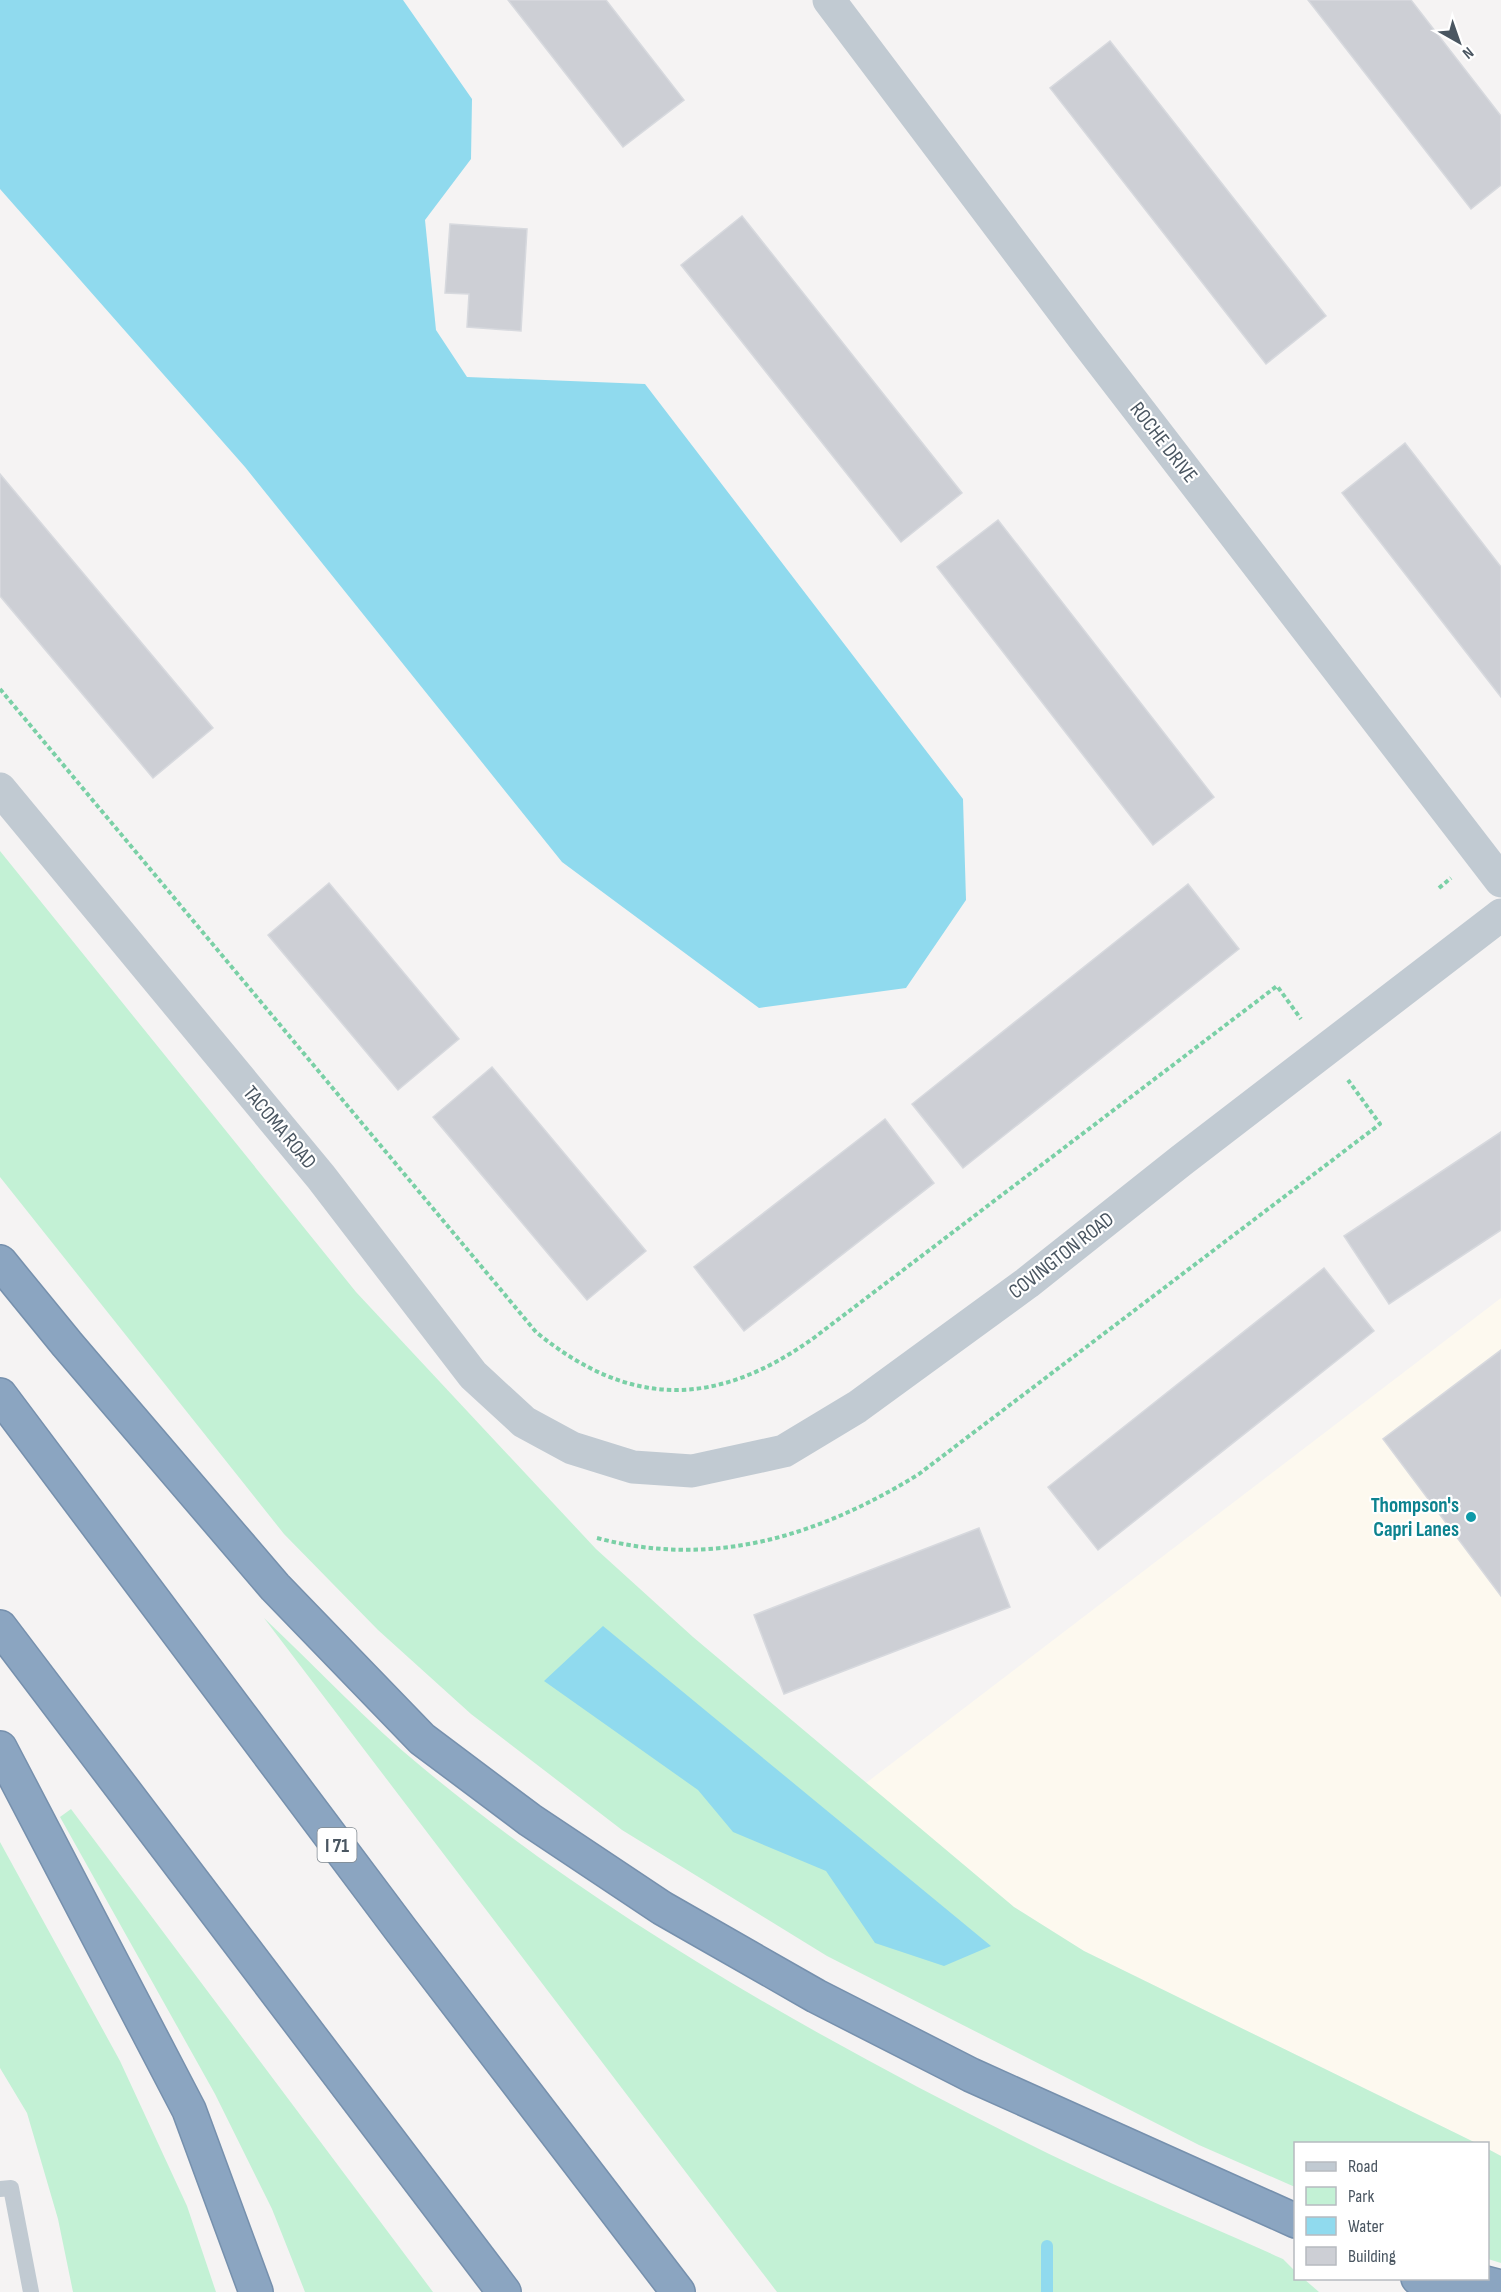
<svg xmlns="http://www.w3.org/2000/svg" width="1501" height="2292" font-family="'Sofia Sans Condensed',sans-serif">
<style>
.commercial{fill:#fdf9ef}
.green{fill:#c3f1d5}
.water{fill:#90daee}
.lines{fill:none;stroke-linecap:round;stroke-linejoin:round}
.stream{stroke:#90daee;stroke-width:12}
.building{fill:#cdcfd5;stroke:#d7d9de;stroke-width:1.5}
.motorway-casing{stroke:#7690ad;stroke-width:36}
.path{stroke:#7ad0a6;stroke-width:4;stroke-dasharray:4.5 3;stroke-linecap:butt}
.service{stroke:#c1cad2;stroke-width:16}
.minor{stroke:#c1cad2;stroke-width:33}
.motorway{stroke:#8ba5c1;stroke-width:33}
.culture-dot{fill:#0f9aa8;stroke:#fff;stroke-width:2}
.labels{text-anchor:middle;stroke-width:4.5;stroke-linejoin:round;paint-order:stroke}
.shield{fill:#fff;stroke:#808990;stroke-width:1.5}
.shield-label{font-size:20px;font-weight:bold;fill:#4a5661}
.street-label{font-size:21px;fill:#4a5661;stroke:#fff}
.culture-label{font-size:21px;font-weight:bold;fill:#0d838f;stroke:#fff;text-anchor:end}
</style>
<rect width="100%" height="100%" fill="#f5f3f3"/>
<path class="commercial" d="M1501 1298V2156L1488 2149V2144L1476 2143 1084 1951 1014 1907 866 1783Z"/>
<path class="green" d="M0 851 356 1292 596 1549 693 1637 1014 1907 1084 1951 1476 2143 1296 2144 1295 2187 1199 2145 827 1956 622 1830 471 1714 378 1630 284 1534 0 1177Z
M264 1618C317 1668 367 1722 423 1768 600 1915 812 2035 1017 2138 1103 2182 1194 2219 1283 2259L1295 2271 1296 2278 1304 2279 1319 2292H777Z
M71 1809 433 2292H305L272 2209 215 2094 60 1817Z
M0 1842 120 2061 187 2206 216 2292H73L58 2219 27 2113 0 2068Z
M1488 2149 1501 2156V2263L1488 2259Z"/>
<path class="water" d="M0 0H403L472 99 471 159 425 220 436 330 467 377 645 384 963 799 966 900 906 988 759 1008 562 862 245 467 0 189Z
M603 1626 991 1946 944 1966 875 1943 826 1871 733 1832 698 1790 544 1681Z"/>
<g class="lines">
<path class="stream" d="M1047 2292V2246"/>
</g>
<path class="building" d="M508 0H606L684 100 623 147Z
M1308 0H1411L1501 116V185L1471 209Z
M1110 41 1326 316 1266 364 1050 88Z
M742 216 962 493 901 542 681 265Z
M450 224 527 229 521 331 467 327 469 294 445 293Z
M1405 443 1501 567V697L1342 493Z
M0 474 213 728 153 778 0 596Z
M998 520 1214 797 1153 845 937 567Z
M329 883 459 1039 398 1090 268 935Z
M1188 884 1239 949 963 1168 912 1104Z
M492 1067 646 1251 587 1300 433 1117Z
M885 1119 934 1183 744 1331 694 1267Z
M1501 1132V1230L1389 1304 1344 1236Z
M1324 1268 1374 1331 1098 1550 1048 1487Z
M1501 1350V1596L1383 1439Z
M979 1528 1010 1607 784 1694 754 1615Z"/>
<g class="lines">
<g class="motorway-casing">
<path id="motorway" d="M0 1262 67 1344 275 1587 422 1739 530 1820 662 1908 816 1996 971 2075 1296 2221
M0 1395 401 1930 678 2292
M0 1627 504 2292
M0 1748 189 2110 256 2292
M1418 2278 1445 2292
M1466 2278 1501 2287"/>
</g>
<path class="path" d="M0 689 536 1332C630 1409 717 1408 815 1337L1277 986 1301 1019
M1439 888 1451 878
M597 1538C713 1569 819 1536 919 1474L1380 1124 1348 1080"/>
<path class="service" d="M0 2189 11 2188 31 2292"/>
<path class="minor" d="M829 0 1085 340 1501 881
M0 789 321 1177 473 1375 524 1422 572 1448 633 1467 692 1471 784 1451 857 1407 1027 1283 1182 1160 1501 915"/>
<use href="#motorway" class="motorway"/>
</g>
<circle class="culture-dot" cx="1471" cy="1517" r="6"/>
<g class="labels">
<rect class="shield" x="317.5" y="1828" width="39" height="34" rx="4.5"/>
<g class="shield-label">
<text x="337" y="1852">I 71</text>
</g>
<g class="street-label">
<text transform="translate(1164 442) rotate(52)" y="7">ROCHE DRIVE</text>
<text transform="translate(280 1127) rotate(50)" y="7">TACOMA ROAD</text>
<text transform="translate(1061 1255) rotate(-38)" y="7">COVINGTON ROAD</text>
</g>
<g class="culture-label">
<text x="1459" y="1512">Thompson's<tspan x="1459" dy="24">Capri Lanes</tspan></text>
</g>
</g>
<rect x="1294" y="2142" width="195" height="138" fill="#ffffff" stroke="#b7bbc0" stroke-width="1.5"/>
<rect x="1306" y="2162" width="30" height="9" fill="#c1cad2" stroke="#b7bbc0" stroke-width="1.5"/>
<text x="1348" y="2172" font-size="18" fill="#4a5661">Road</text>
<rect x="1306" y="2187" width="30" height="18" fill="#c3f1d5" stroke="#b7bbc0" stroke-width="1.5"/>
<text x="1348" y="2202" font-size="18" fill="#4a5661">Park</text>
<rect x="1306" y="2217" width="30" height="18" fill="#90daee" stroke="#b7bbc0" stroke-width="1.5"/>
<text x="1348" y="2232" font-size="18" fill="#4a5661">Water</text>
<rect x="1306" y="2247" width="30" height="18" fill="#cdcfd5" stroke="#b7bbc0" stroke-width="1.5"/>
<text x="1348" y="2262" font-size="18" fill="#4a5661">Building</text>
<g transform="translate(1459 42) rotate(140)" stroke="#ffffff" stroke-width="4.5" paint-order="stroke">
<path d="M0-4.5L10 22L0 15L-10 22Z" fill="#4a5661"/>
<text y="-9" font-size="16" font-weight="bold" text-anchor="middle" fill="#4a5661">N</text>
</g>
</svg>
